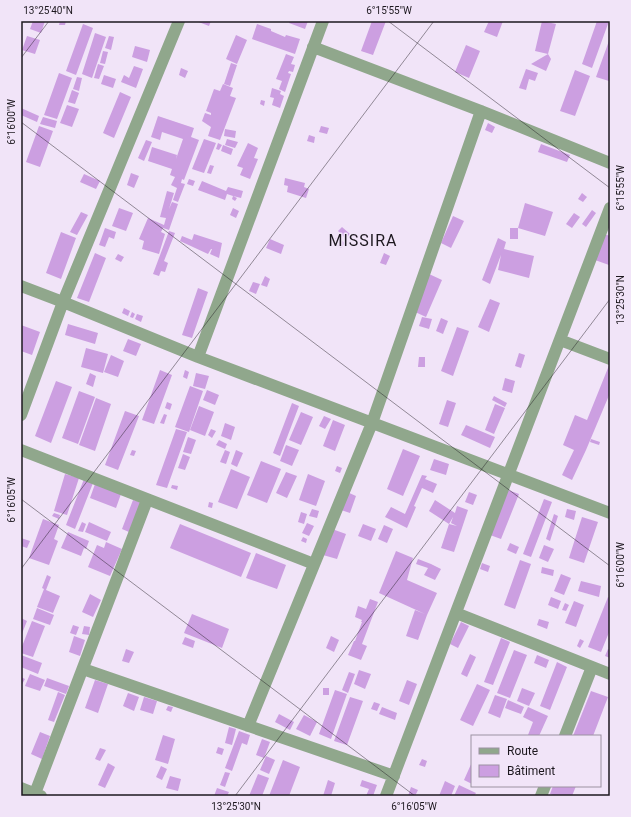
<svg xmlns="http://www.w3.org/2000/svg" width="631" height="817" font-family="Roboto,sans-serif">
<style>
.building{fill:#cc9fe1}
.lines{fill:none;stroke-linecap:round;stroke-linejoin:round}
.minor{stroke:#90a78c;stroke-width:12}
.ticks{fill:none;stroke:#1d181f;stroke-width:1;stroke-opacity:0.45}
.labels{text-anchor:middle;stroke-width:3;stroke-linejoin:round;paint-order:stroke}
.quarter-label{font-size:16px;letter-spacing:1px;fill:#1d181f;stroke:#f1e4f8}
.neatline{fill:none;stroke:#1d181f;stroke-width:1.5}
.ticks-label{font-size:10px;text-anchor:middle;fill:#1d181f}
</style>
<rect width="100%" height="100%" fill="#f1e4f8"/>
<path class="building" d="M33 21H45L41 33 30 29Z
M60 21H66L65 25H59Z
M196 21H211L209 26Z
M290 21H308L305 29 289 23Z
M372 21H386L373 55 361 51Z
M489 21H503L497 37 484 32Z
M542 21 556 24 548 54 535 51Z
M597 21H609L592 68 582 64Z
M83 24 93 28 76 75 66 71Z
M257 24 271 29V31L285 37 286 35 300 39 295 54 252 39Z
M95 33 106 37 92 78 82 74Z
M236 35 247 40 237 64 226 59Z
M27 36 40 40 35 54 22 50Z
M109 36 114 37 111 50 105 48Z
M610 38V78L609 81 596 77Z
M466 45 480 51 469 78 455 72Z
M135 46 150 50 147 62 132 57Z
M103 51 108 52 105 64 100 63Z
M286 54 294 57 291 64 295 65 293 72 289 71 288 73 291 74 285 92 279 89 282 81 276 79Z
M548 54 551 59 546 71 531 64Z
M231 63 237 65 230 86 224 84Z
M98 64 104 66 99 79 94 78Z
M134 66 143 69 136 88 121 82 124 75 129 78Z
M181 68 188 71 185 78 179 75Z
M526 69 538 73 535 81 529 79 526 90 519 88Z
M575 70 590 76 575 116 560 111Z
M59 73 72 78 57 119 44 115Z
M104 75 116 79 113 88 101 84Z
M77 77 82 78 79 91 73 89Z
M223 84 233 88 230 96 236 98 220 140 208 136 211 127 202 121 205 113 211 115V113L206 111 214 89 220 91Z
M272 88 281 91 280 94 284 96 280 108 272 105 274 98 270 97Z
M72 90 79 93 75 104 68 102Z
M120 92 131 97 114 138 103 133Z
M261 100 265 101 264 106 260 104Z
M67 105 79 109 72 127 60 123Z
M21 108 39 116 37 122 21 115Z
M158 116 194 128 191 137 199 140 184 180 182 179 181 183 185 184 178 202 173 200 177 188 171 185 175 177 170 175 172 169 148 161 152 147 177 155 176 159 183 139 162 132 160 140 151 137Z
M43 117 57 121 55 128 40 124Z
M488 123 495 127 492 133 485 130Z
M39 126 53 131 40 167 26 162Z
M321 126 329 128 327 134 319 132Z
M225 129 236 131 235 138 224 136Z
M309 135 315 137 314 143 307 141Z
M204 139 216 143 204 173 192 169Z
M227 139 238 142 235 148 225 145Z
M146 140 152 142 144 161 138 158Z
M218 143 222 145 219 150 216 149Z
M248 143 258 148 254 158 258 159 250 179 240 175 243 168 237 166Z
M541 144 570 155 567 162 538 152Z
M223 145 233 149 231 155 221 151Z
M210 165 214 166 211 174 207 173Z
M131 173 139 176 134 188 127 185Z
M84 174 100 181 96 189 80 182Z
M285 178 305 183 304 187 309 189 306 198 287 192 288 186 284 185Z
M189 179 195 181 193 186 187 184Z
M202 181 226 191 228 187 243 191 241 198 233 196 237 198 235 201 232 199 233 196 227 194 225 200 198 190Z
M167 191 174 193 169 209 172 202 178 204 169 230 163 228 161 232 165 234 159 254 142 249 144 241 139 239 148 218 164 225 166 218 160 217Z
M582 193 587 197 583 202 578 199Z
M525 203 553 212 545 236 518 228Z
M119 208 133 213 126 231 112 226Z
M233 208 239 211 236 218 230 215Z
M592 210 596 213 586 227 582 224Z
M81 212 88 215 77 235 70 232Z
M574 213 580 217 572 228 566 224Z
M453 216 464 221 451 248 441 243Z
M342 227 350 234 346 239 338 231Z
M105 228 116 232 114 239 109 237 105 247 99 245Z
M510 228H518V239H510Z
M169 231 175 233 164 261 168 263 165 272 161 271 159 276 153 274Z
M61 232 76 238 61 279 46 273Z
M194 234 222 243 219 258 210 254 212 249H211L208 254 180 241 182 236 192 240Z
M604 234 610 236V261L609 265 595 260Z
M337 237 345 243 341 248 332 242Z
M498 238 506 242 504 249 534 256 529 278 498 270 501 255 490 284 482 280Z
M270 239 284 245 281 254 266 248Z
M95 253 106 258 89 302 77 298Z
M384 253 390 256 386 265 380 263Z
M118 254 124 257 121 262 115 259Z
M429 274 442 280 426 317 413 311Z
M265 276 270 279 267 287 261 285Z
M253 282 260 284 256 294 249 291Z
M198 288 208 292 192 338 182 335Z
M490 299 500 303 489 332 478 327Z
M124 308 130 311 128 316 122 313Z
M132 312 135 314 133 318 130 317Z
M137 314 143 316 141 322 135 319Z
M422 317 432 319 429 329 419 326Z
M441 318 448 321 443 334 436 331Z
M68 324 98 333 95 344 65 335Z
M21 325 40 332 32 355 21 351Z
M457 327 469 331 453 376 441 371Z
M128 339 141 344 136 356 123 351Z
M86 348 108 354 103 373 81 367Z
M519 353 525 355 521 368 515 366Z
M111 355 124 361 118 377 104 372Z
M419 357H425V367H418Z
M610 363V393L586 450 572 480 562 475 574 450 563 445 575 415 587 420Z
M160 370 172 375 154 424 142 420Z
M185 370 189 372 187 379 183 377Z
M90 373 96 376 93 387 86 384Z
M196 373 209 376 205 389 193 386Z
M505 378 515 381 512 393 502 390Z
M56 381 72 387 51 443 35 436Z
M190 386 203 391 189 432 175 427Z
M207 390 219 395 215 405 203 400Z
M79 391 95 397 78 444 62 438Z
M494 396 507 403 505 407 492 400Z
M96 398 111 404 95 451 79 445Z
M447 400 456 403 448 427 439 424Z
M167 402 172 404 170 410 165 408Z
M292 403 299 406 280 456 273 453Z
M495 404 505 408 494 434 485 430Z
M199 406 214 412 205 436 190 430Z
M125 411 139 416 118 470 105 465Z
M301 412 313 417 301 445 289 440Z
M164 414 167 415 164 424 160 423Z
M324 416 331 419 325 429 319 426Z
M333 420 345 425 335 451 323 446Z
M225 423 235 427 231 440 221 436Z
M466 425 495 437 490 448 461 435Z
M176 429 187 432 167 488 156 485Z
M211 429 216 431 212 438 208 435Z
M188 437 196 440 191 454 183 452Z
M591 439 600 442 599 445 590 442Z
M219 440 227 444 225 449 216 445Z
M286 445 299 450 292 466 280 461Z
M403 449 420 456 403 496 387 489Z
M132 450 136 451 134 456 130 455Z
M225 450 230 452 226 464 220 462Z
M236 450 243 453 237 467 231 464Z
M183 454 190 457 185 470 178 468Z
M434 459 449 464 446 475 430 470Z
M261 461 281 469 267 503 247 495Z
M337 466 342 468 340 473 335 471Z
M231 469 250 477 237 509 218 502Z
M286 472 297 476 287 498 276 493Z
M65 474 79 478 67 515 54 511Z
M308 474 325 481 316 506 299 500Z
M422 475 427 476 425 479 437 484 433 493 422 488 414 506 416 507 407 528 385 517 391 507 405 514Z
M84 479 93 483 75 529 66 525Z
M95 484 121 494 116 508 90 498Z
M172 485 178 486 177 490 171 488Z
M508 490 519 494 501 539 490 535Z
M347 492 356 496 350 513 341 510Z
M469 492 477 495 473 505 465 502Z
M544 499 552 502 531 557 523 554Z
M133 500 141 502 129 532 122 529Z
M435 500 455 513 457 506 468 510 454 552 441 548 449 524 457 526 451 523 453 517 449 524 429 511Z
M209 502 213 503 212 508 208 507Z
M312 509 319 511 317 518 309 516Z
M567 509 576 511 574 520 565 517Z
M301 512 307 514 304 524 298 522Z
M54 513 60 515 59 519 52 516Z
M554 514 558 516 550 541 546 539Z
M582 517 598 522 584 563 569 558Z
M43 519 59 525 54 539 58 541 49 565 29 558Z
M82 522 86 524 83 532 78 531Z
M89 522 111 532 107 541 85 532Z
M307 523 314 526 309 536 302 533Z
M180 524 251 553 241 577 170 548Z
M363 524 376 529 371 541 358 536Z
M384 525 393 529 387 543 378 539Z
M332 529 346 534 337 559 323 555Z
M68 532 89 541 86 549 84 548 81 556 61 548Z
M303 537 307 539 306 543 301 541Z
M21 538 30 541 27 548 21 546Z
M106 542 122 549 110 576 88 567 97 545 104 548Z
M510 543 519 547 516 554 507 550Z
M544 545 554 549 548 562 539 558Z
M396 551 413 558 407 580 437 593 427 615 418 640 406 636 415 610 425 614 379 593Z
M256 553 286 565 277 589 246 578Z
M418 559 431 564 441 569 435 580 424 575 428 568 416 564Z
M520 560 531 564 515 609 504 605Z
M482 563 490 566 488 572 480 569Z
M542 567 554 570 553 576 541 573Z
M561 574 571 578 564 595 554 591Z
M47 575 51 577 46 590 60 596 53 613 37 607 44 589 42 588Z
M581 581 601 586 599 597 578 591Z
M90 594 101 600 93 617 82 612Z
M551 597 561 601 558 609 548 605Z
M608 597 610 598V630L601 652 588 647Z
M370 599 378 602 362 644 367 646 361 660 348 655 354 641H355L362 622H361L362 620 355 617 358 606 366 609Z
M574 601 584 605 576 627 565 623Z
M565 603 569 605 566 611 562 610Z
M37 608 54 615 50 625 33 619Z
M192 614 229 629 222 648 184 633Z
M21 618 27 621 21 636Z
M539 619 549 622 547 629 537 625Z
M32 621 45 626 33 657 21 653V649Z
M461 622 469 626 458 648 450 644Z
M73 625 79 627 76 635 70 633Z
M84 626 90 627 89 635 82 634Z
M74 636 85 640 80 656 69 652Z
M331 636 339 640 334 652 326 648Z
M185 637 195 641 193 648 182 644Z
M501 638 510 642 493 685 484 682Z
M580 639 584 641 580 648 577 646Z
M126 649 134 652 129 663 122 661Z
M608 649 610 650V658L605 656Z
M514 650 527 655 510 698 497 693Z
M470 654 476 657 467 677 461 674Z
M21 655 42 663 38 674 21 667Z
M537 655 549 660 546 668 534 663Z
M557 662 567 667 550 710 540 706Z
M359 670 371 674 365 689 354 684Z
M349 672 355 674 348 693 342 690Z
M30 674 45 680 40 691 25 686Z
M21 677 25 679 21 686Z
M47 678 69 686 66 694 44 686Z
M95 680 108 684 98 713 85 708Z
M407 680 417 684 409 705 399 701Z
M477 684 490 690 473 726 460 720Z
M323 688H329V695H323Z
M522 688 535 693 529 706 517 701Z
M335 690 347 694 331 739 319 734Z
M591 691 608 697 593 736H573Z
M58 692 65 695 54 722 48 720Z
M128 693 139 697 134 711 123 706Z
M495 695 507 699 500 718 488 713Z
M144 697 157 701 153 714 140 710Z
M350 697 363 701 347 745 334 741Z
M508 700 524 707 521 714 505 708Z
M374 702 380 704 377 711 371 709Z
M168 706 173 707 171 712 166 710Z
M382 707 397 713 395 720 379 714Z
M528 707 548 716 539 736 528 735 533 722 523 717Z
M279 714 294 722 290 730 275 722Z
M304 715 317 722 310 736 296 729Z
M229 727 236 729 232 745 225 743Z
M239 731 250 735 247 745 242 743 232 771 225 768Z
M40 732 50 736 42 759 31 754Z
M163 735 175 739 168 764 155 760Z
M262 739 270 742 264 758 256 755Z
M218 747 224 749 222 755 216 753Z
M100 748 106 750 100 761 95 759Z
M266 756 275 760 269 774 260 770Z
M422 759 427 761 425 767 419 765Z
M283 760 300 767 289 796H269Z
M472 762V784L464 780Z
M108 763 115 767 105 788 98 785Z
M161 766 167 769 162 780 156 777Z
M225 772 230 773 225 787 220 785Z
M258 774 269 778 262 796H249Z
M170 776 181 779 178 791 166 788Z
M328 780 335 783 331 796H323Z
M362 780 377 785 373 796H366L369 789 360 786Z
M445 781 455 786 451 796H439Z
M459 785 476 793 474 796H454Z
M553 786H576L572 796H556L550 794Z
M411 787 418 790 415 796H408Z
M217 788 229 792 227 796H214Z"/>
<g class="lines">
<path class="minor" d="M313 47 481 111 610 163
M21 286 63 302 198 357 610 513
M560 340 610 359
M198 357 323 21
M21 415 63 302 179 21
M21 450 314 564
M456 613 610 674
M83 669 394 776
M248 726 372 423 481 111
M565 736 592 667
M21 788 41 796
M34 796 147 500
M386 796 610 208
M541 796 545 786"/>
</g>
<path class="ticks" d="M388 21 610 188M21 58 49 21M21 122 610 566M21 499 415 796M21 569 434 21M235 796 610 299"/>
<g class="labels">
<g class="quarter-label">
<text x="363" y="246">MISSIRA</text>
</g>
</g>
<rect width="631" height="817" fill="none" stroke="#f1e4f8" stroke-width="44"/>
<rect x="471" y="735" width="130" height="52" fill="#f1e4f8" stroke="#9c92a1"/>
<rect x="479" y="748" width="20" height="6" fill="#90a78c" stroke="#9c92a1"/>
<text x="507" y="755" font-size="12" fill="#1d181f">Route</text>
<rect x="479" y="765" width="20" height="12" fill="#cc9fe1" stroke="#9c92a1"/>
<text x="507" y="775" font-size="12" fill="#1d181f">Bâtiment</text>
<rect x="22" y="22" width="587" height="773" class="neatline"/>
<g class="ticks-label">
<text x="48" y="14">13°25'40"N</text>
<text x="389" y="14">6°15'55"W</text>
<text transform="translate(11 122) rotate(-90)" y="4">6°16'00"W</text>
<text transform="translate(620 188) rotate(-90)" y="4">6°15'55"W</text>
<text transform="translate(620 300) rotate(-90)" y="4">13°25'30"N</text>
<text transform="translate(11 500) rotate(-90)" y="4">6°16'05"W</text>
<text transform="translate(620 565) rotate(-90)" y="4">6°16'00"W</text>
<text x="236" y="810">13°25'30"N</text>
<text x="414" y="810">6°16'05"W</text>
</g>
</svg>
